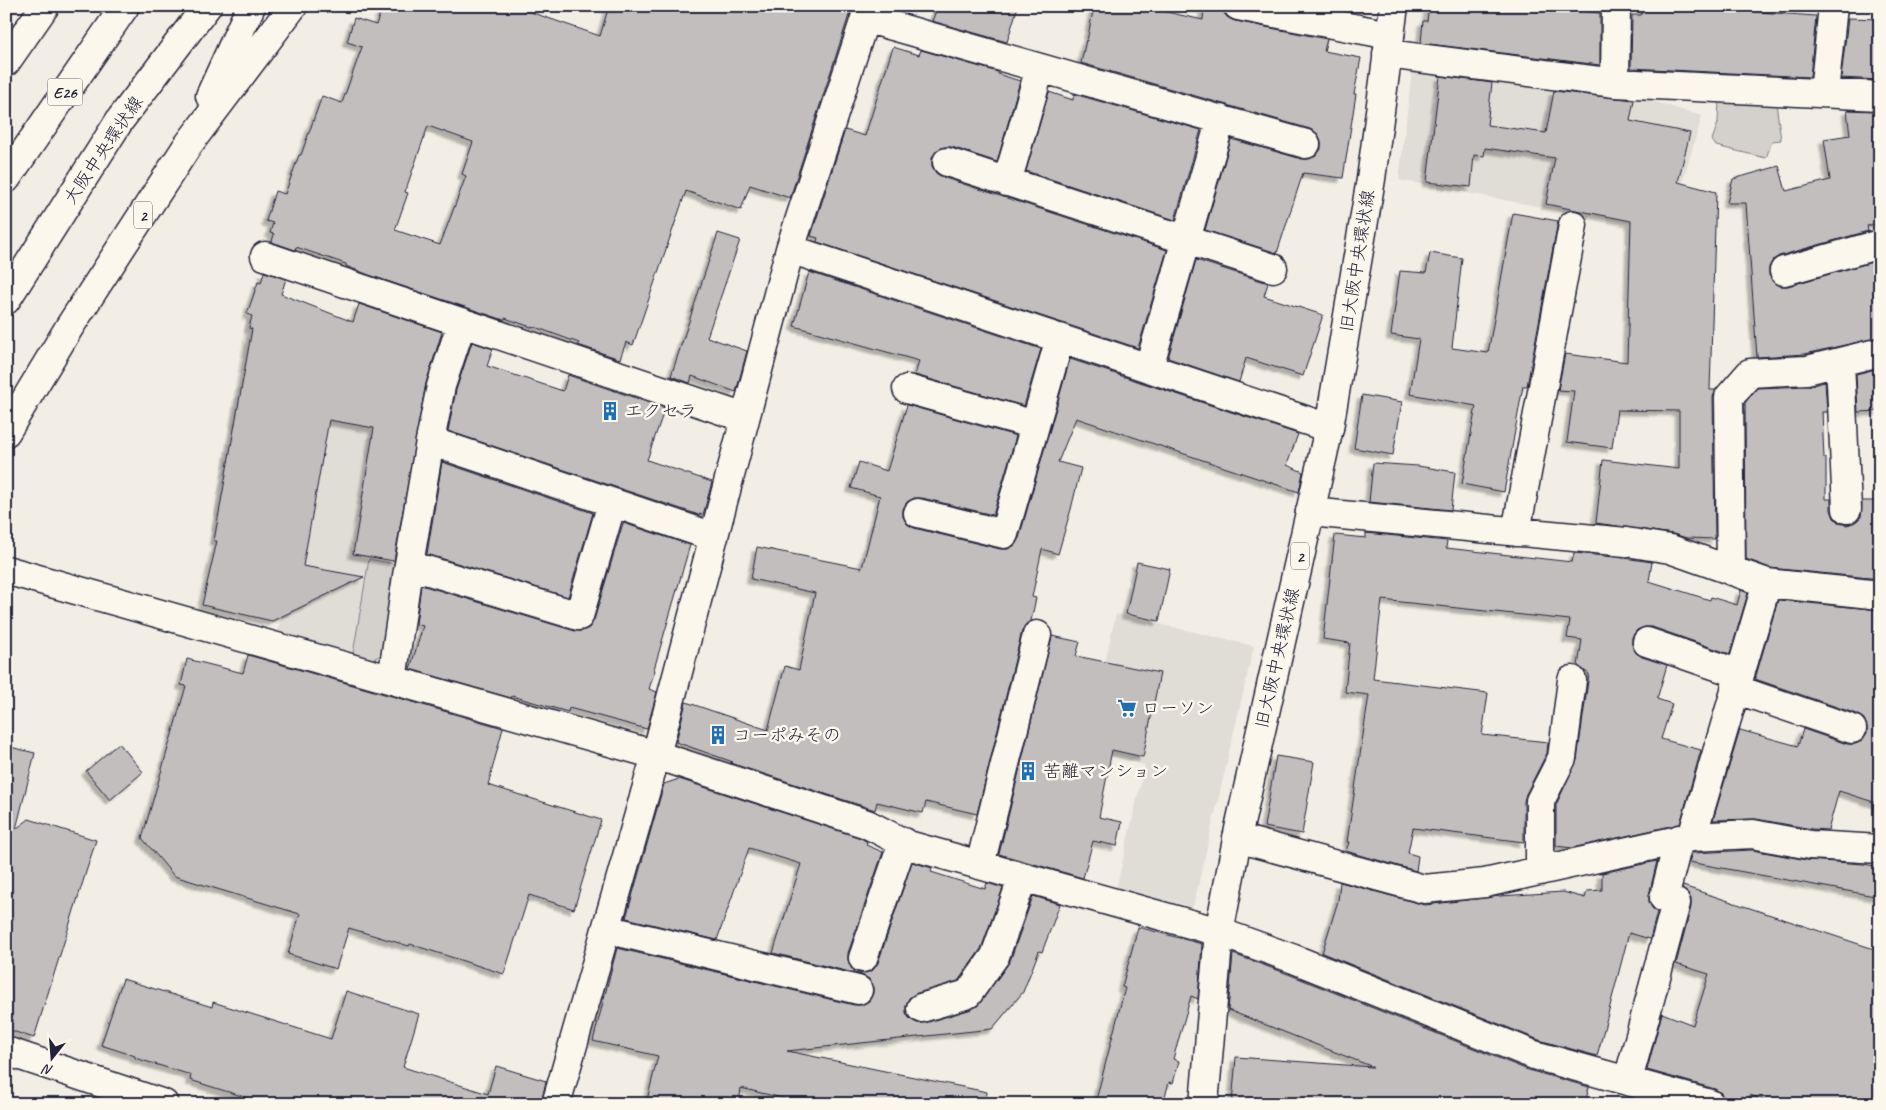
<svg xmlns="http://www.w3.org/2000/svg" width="1886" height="1110" font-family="Caveat,'Klee One',sans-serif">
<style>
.built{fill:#e0dcd6}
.green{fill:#d4d1cc;stroke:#7b7a84}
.building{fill:#c2bebe;stroke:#22223b;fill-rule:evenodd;filter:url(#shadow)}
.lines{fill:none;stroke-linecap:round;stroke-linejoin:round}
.minor-casing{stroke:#22223b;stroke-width:31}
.major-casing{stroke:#22223b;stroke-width:31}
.highway-casing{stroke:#22223b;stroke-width:31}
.minor{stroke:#fbf7ec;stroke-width:28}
.major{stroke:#fbf7ec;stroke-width:28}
.highway{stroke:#fbf7ec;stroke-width:28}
.labels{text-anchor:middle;stroke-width:5;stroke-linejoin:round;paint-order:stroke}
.shield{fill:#fbf7ec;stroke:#636270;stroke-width:1}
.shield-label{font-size:16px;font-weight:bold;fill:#22223b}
.street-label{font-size:18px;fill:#22223b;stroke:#fbf7ec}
.poi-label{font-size:18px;fill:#22223b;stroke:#fbf7ec;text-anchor:start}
</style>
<defs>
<filter id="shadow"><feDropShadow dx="-4.5" dy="4.5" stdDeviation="1" flood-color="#0004"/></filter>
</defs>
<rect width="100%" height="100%" fill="#f2eee5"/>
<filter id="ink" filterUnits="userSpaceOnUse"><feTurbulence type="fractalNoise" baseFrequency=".02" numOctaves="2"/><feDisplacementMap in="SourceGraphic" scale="10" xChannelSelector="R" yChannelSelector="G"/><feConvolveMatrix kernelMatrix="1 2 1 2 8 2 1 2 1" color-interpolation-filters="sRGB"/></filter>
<g filter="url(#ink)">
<path class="built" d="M1412 71 1610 88 1702 116 1668 231 1399 180Z
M246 319 399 370 353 654 278 631 291 557 209 544Z
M1116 614 1254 646 1193 907 1116 889 1145 765 1085 750Z"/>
<path class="green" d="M1719 99 1776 103 1781 140 1772 141 1766 158 1716 146 1712 140 1718 123Z
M369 559 401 565 386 653 373 659 353 654Z"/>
<path class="building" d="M383 6H513L600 36 609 6H852L790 198 750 185 741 210 686 191 633 345 626 342 620 359 578 345 579 343 535 327 534 328 505 318 504 320 369 275 346 266V264L296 247 295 250 272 242 274 234 270 233 273 223 266 221 275 191 285 194 299 155H301L322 96 342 103 362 47 347 42 354 18 376 25ZM428 126 473 142 462 174 466 176 440 245 395 230 408 193 405 192Z
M938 6H1018L1007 42 932 21Z
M1094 6H1139L1203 20 1204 6H1223V12L1227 17 1235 21 1327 39 1324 51 1361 58 1354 94H1356L1343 178 1303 173 1277 253 1205 230 1231 139 1302 159H1309L1316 156 1321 149V141L1318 134 1310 129 1081 63 1086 40 1087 41Z
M1429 6H1555V9L1600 13V65L1421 43 1423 21H1427Z
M1642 8H1703L1816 16 1810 77 1631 68 1632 15H1641Z
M1848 18 1880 19V80L1841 78Z
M893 47 919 55 921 50 998 72V74L1020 81 997 162 952 147H944L937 150 932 157V166L936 173 942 177 1167 250 1138 348 817 242 818 238 811 236 845 130 865 136Z
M1440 76 1492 83 1487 125 1546 133 1554 91 1634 100 1630 121 1690 133 1678 182 1716 192 1710 390H1716L1713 397 1715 539 1687 538 1673 534 1596 523 1603 460 1679 469V411L1617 410 1612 448 1567 442 1574 391 1558 390 1565 354 1627 362 1631 221 1546 204 1555 158 1485 148 1484 156 1474 155 1471 187 1427 182Z
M1049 92 1073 100 1074 94 1201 130 1175 220 1026 171Z
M1847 110 1875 111 1880 143V222L1867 226 1868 231 1779 256 1773 260 1769 267V275L1773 282 1780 286H1788L1876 261 1880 276V337L1805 354 1757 357 1746 203H1727L1733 179 1779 166 1786 191 1830 180 1824 139 1850 135Z
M1513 213 1558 221 1527 386H1523L1504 492 1462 484 1476 406 1410 394 1419 339 1391 335 1400 271 1426 273 1430 253 1462 258 1452 348 1488 353Z
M718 233 740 240 707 337 747 351 736 392 692 376 690 383 671 376Z
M1196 260 1268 283 1264 296 1323 315 1303 376 1246 358 1239 382 1168 358Z
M264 272 286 279 281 294 353 322 359 304 442 332 426 383 394 561 353 554 374 428 329 420 303 566 364 577 272 621 202 605 217 541H214L252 329 249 328 252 316 247 314 258 282 261 283Z
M809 272 1041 349 1024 406 915 375 919 361 794 326Z
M472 342 493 349 487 366 563 391 568 375 665 408 647 460 712 482 703 515 699 514V515L448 431 456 390Z
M1070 359 1298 434 1287 465 1303 472 1299 492 1076 418 1058 462 1081 468 1071 509 1058 554 1042 549 1032 597 1036 598 1031 621 1025 625 1022 631 977 814 926 802 923 813 877 802 875 810 730 763 733 762 676 742 686 702 768 730 785 666 799 670 815 593 751 579 757 547 862 568 880 496 851 488 859 462 887 471 907 405 1016 436 993 515 922 498H914L907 502 903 509V517L907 524 914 528 1000 549H1008L1015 545 1019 538Z
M1880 368V411L1858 412 1856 374Z
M1825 382 1827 412H1822L1824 458H1826V499H1831V510L1834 518 1839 523 1847 525 1855 522 1861 517 1862 501H1880V579L1770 568 1746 559 1745 403 1757 388 1808 386Z
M1362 395 1402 402 1393 455 1354 448Z
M442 462 593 513 568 597 427 554Z
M1373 463 1418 466 1455 472 1451 510 1369 502Z
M623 523 690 545 654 669 655 670 649 689 657 692 647 729 569 708 568 712 512 696 511 698 410 669 423 626 416 624 421 585 575 631H582L589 628 594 620Z
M1366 533 1447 541 1446 548 1572 562 1574 553 1624 558 1652 562 1649 581 1710 600 1711 597 1737 605 1741 590 1748 593 1730 654 1652 627H1644L1637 630 1632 637V645L1636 653 1642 657 1667 665 1657 699 1672 704 1661 739 1701 750 1680 824 1572 848 1556 846V805L1577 760 1589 674 1578 666 1582 640 1567 638 1570 620 1382 600 1373 679 1488 693 1482 735 1548 742 1547 753 1526 794 1524 801V842L1413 828 1408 853 1418 856 1416 871 1346 851 1349 842H1347L1369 695 1345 692 1350 643 1323 639 1335 535 1366 538Z
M1137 562 1170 569 1159 621 1126 614Z
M1778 600 1880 610V804L1839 791 1828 830 1812 829 1756 819 1713 820 1740 730 1798 746 1803 729 1847 744H1855L1862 741 1867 734V726L1864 719 1857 714 1755 679Z
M1052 636 1080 642 1076 656 1160 673 1143 757 1112 750 1099 817 1122 822 1117 846 1093 841 1083 878 999 854Z
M248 655 503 728 488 785 601 820 574 909 529 895 504 974 410 944 409 946 349 928 336 969 288 954 300 914 174 876 142 838 186 686 181 685 187 659 243 673Z
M119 743 143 772 110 800 86 771Z
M6 746 35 753 16 829 29 819 96 840 34 1038 6 1029V837L13 832 6 831Z
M1276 756 1314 762 1302 834 1264 827Z
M679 779 861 838 867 842 866 845 883 852 848 953V960L851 968 858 973H865L873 970 878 963 912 862 932 868 931 872 985 889 987 883 1003 888 981 949 958 981 917 993 909 998 906 1005V1013L910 1019 917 1023H925L972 1009 980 1003 1010 961 1033 896 1060 904 1042 952 1039 951 1023 992 992 1029 787 1051 987 1092 986 1104H806L741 1088 739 1104H646L658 1056 593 1041 617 948 854 1005H862L869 1001 873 993V985L869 979 862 975 773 953 801 864 749 848 717 940 626 918 664 784Z
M1752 850 1807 860 1863 864 1880 867V897L1689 862 1692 853H1694Z
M1657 861 1649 895V902L1652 908 1657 912 1650 939 1629 933 1597 1056 1539 1040 1322 953 1338 901 1340 882 1425 905 1500 896 1563 892 1585 898 1587 891 1602 890V873Z
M1683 886 1880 951V1104H1776L1750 1095 1749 1104H1725L1721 1093 1715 1089 1647 1070 1662 1013 1693 1025 1709 974 1676 964 1691 907V899L1688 893 1682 889Z
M1138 927 1202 944 1198 999 1191 996 1173 1059 1179 1061 1173 1083 1169 1082 1163 1104H1095L1125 988 1122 987Z
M1233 954 1288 974 1528 1070 1589 1087 1585 1104H1232L1236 1057 1373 1067 1228 1010Z
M123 979 212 1007 213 1002 331 1039 346 991 419 1014 403 1067 488 1094 496 1066 546 1081 541 1104H267L190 1080 191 1075 135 1058V1056L101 1045Z
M1631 1098 1651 1104H1629Z"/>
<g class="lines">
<g class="minor-casing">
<path id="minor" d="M1238 6 1390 35
M865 18 1306 144
M1387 54 1615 83 1880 96
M1615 83 1616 6
M1824 93 1833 6
M947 162 1273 268
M1007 182 1040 68
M790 249 869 6
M265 256 745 418
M1784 271 1880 244
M1840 362 1847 509
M1149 367 1221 119
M907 389 1035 425
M430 441 714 537
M1310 512 1626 542 1670 549 1767 583 1692 837
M918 513 1004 534 1060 338
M1516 532 1573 225
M409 565 579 616 612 503
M6 570 656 755 867 824 908 845 1219 932 1294 959 1534 1055 1710 1104
M1731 571 1729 397 1750 373 1807 370 1880 352
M1767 583 1880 595
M1647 642 1740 674
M392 680 407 576 430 441 441 386 462 322
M1735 689 1852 729
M1237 838 1424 889 1485 883 1692 837 1753 834 1810 845 1880 849
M980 865 1037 635
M1540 871V801L1562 758 1572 680
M606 929 858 990
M863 958 903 842
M921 1008 968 994 995 956 1023 877
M6 1051 164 1104
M1628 1080 1676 903 1664 898 1679 839
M556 1104 656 755 790 249 1329 428"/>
</g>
<g class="major-casing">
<path id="major" d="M210 96 251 6
M6 300 120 120 207 6
M6 432 70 326 188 145 293 6
M1204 1104 1219 932 1240 824 1329 428 1371 179 1394 6"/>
</g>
<g class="highway-casing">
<path id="highway" d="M6 62 45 6
M6 179 125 6"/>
</g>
<use href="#minor" class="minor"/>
<use href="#major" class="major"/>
<use href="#highway" class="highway"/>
</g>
</g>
<defs>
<g id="building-bare" transform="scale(1.5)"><path d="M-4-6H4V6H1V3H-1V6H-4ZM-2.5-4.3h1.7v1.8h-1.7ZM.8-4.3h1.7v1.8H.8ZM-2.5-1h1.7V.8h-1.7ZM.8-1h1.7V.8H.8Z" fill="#1f6fb2" stroke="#fbf7ec" stroke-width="2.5" paint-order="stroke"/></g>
<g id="supermarket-bare" transform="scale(1.5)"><path d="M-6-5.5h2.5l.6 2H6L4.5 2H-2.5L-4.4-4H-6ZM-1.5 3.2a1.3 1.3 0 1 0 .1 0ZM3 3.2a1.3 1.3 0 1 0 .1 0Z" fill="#1f6fb2" stroke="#fbf7ec" stroke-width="2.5" paint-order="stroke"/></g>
</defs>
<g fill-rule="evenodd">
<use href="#building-bare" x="610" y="411"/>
<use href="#supermarket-bare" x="1127" y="708"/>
<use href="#building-bare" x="718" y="735"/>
<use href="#building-bare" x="1028" y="771"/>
</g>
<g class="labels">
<g class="shield">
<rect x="47.5" y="78.5" width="35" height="27" rx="4"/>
<rect x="134" y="201.5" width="18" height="27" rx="4"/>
<rect x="1291" y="542.5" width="18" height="27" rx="4"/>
</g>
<g class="shield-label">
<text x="65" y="98">E26</text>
<text x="143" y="221">2</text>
<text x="1300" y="562">2</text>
</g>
<g class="street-label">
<text transform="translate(103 150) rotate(-56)" y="6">大阪中央環状線</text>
<text transform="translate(1357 261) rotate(-81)" y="6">旧大阪中央環状線</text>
<text transform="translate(1277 658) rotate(-77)" y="6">旧大阪中央環状線</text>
</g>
<g class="poi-label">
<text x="625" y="417">エクセラ</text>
<text x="1142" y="714">ローソン</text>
<text x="733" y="741">コーポみその</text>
<text x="1043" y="777">苦離マンション</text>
</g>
</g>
<rect width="1886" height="1110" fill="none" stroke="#fbf7ec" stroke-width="25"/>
<rect x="12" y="12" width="1861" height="1085" fill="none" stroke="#22223b" stroke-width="2" filter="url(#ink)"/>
<g transform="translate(52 1058) rotate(197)" stroke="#fbf7ec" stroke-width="4" paint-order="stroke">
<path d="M0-4L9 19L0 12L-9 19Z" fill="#22223b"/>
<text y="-8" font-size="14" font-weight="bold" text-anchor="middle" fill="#22223b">N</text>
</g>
</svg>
